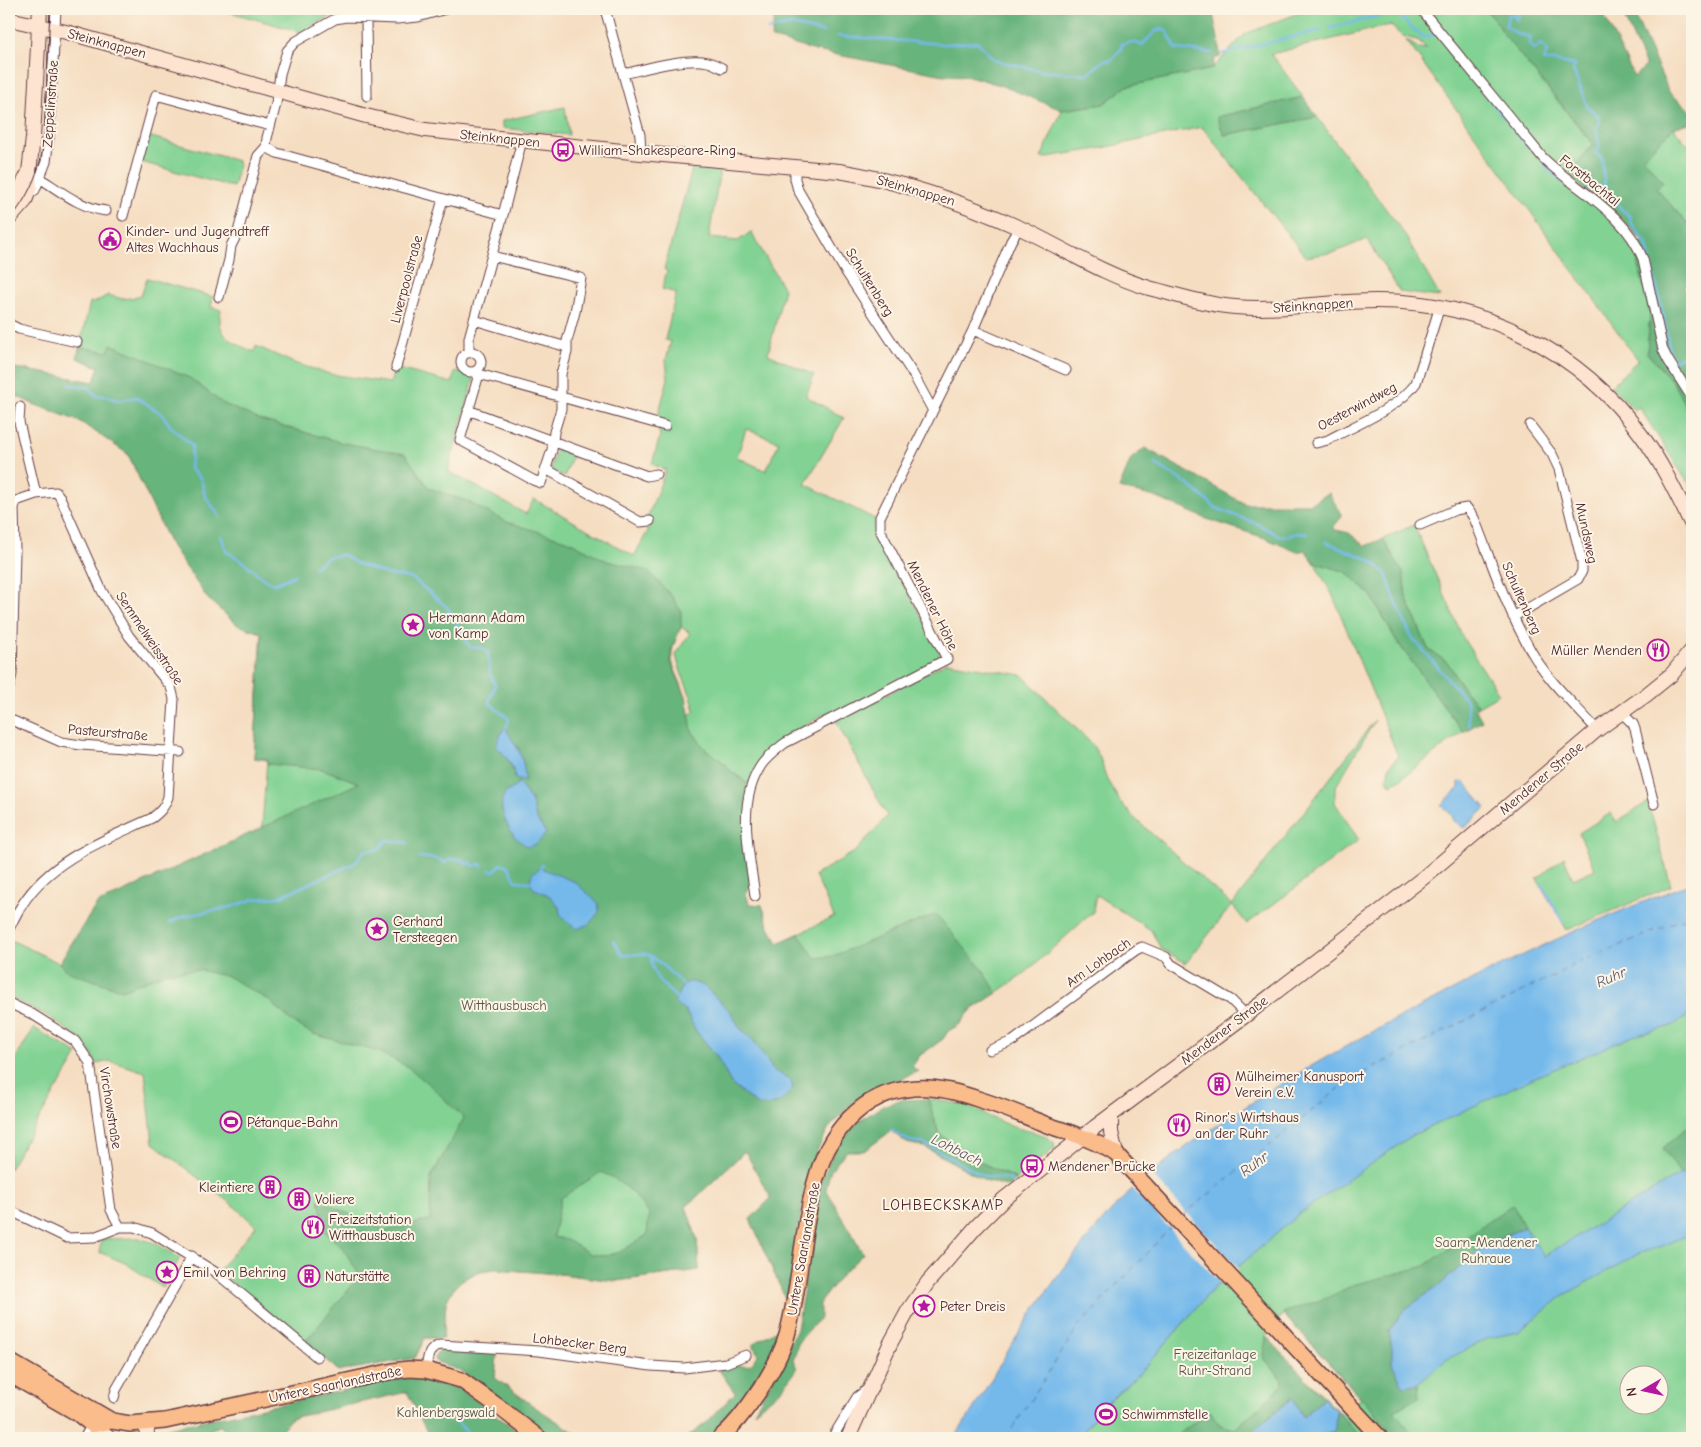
<svg xmlns="http://www.w3.org/2000/svg" width="1701" height="1447" font-family="'Comic Neue',sans-serif">
<style>
.green{fill:#81d293;stroke:#66785f;fill-rule:evenodd}
.forest{fill:#68b47d;stroke:#596a54;fill-rule:evenodd}
.water{fill:#74b9eb;stroke:#5f6c8b}
.pier{fill:#f5ddc1}
.lines{fill:none;stroke-linecap:round;stroke-linejoin:round}
.stream{stroke:#74b9eb;stroke-width:2.5}
.ferry{stroke:#59556e;stroke-width:1;stroke-dasharray:6 5;stroke-linecap:butt}
.street-casing{stroke:#643c42;stroke-width:11}
.secondary-casing{stroke:#643c42;stroke-width:16}
.primary-casing{stroke:#643c42;stroke-width:18}
.street{stroke:#fff;stroke-width:9}
.secondary{stroke:#fde4d1;stroke-width:14}
.primary{stroke:#fabc8b;stroke-width:15}
.tram{stroke:#4a1f2b;stroke-width:1}
.labels{text-anchor:middle;stroke-width:4;stroke-linejoin:round;paint-order:stroke}
.street-label{font-size:14px;fill:#4a1f2b;stroke:#fcf5e5}
.poi-label{font-size:14px;fill:#4a1f2b;stroke:#fcf5e5;text-anchor:start}
.park-label{font-size:14px;fill:#5a554a;stroke:#fcf5e5}
.water-label{font-size:15px;font-style:italic;fill:#59556e;stroke:#fcf5e5}
.neighbourhood-label{font-size:15px;letter-spacing:1px;fill:#4a1f2b;stroke:#fcf5e5}
</style>
<rect width="100%" height="100%" fill="#fcf5e5"/>
<filter id="ink" filterUnits="userSpaceOnUse"><feTurbulence type="fractalNoise" baseFrequency=".02" numOctaves="2"/><feDisplacementMap in="SourceGraphic" scale="10" xChannelSelector="R" yChannelSelector="G"/><feConvolveMatrix kernelMatrix="1 2 1 2 8 2 1 2 1" color-interpolation-filters="sRGB"/></filter>
<filter id="wash" filterUnits="userSpaceOnUse"><feTurbulence type="fractalNoise" baseFrequency=".0096" numOctaves="4" result="noise"/><feDisplacementMap in="SourceGraphic" scale="20" xChannelSelector="R" yChannelSelector="G"/><feGaussianBlur stdDeviation="1.12" result="paint"/><feColorMatrix in="noise" values="0 0 0 0 0 0 0 0 0 0 0 0 0 0 0 0 0 1.4 0 .05"/><feComposite in="paint" operator="in"/></filter>
<g filter="url(#wash)">
<rect width="100%" height="100%" fill="#f5ddc1"/>
<path class="green" d="M219 9H345L301 32Z
M1309 9H1485L1499 25 1504 35 1593 144 1563 183 1581 199 1599 205 1635 248 1650 315 1647 353 1673 382 1692 419V489L1639 407 1634 410 1611 386 1638 360 1406 40 1418 48 1427 49 1419 41 1402 36 1390 25 1271 54 1303 97 1217 117 1224 135 1317 117 1403 232 1440 297 1400 292 1367 239 1335 252 1306 257 1202 127 1098 149 1053 156 1048 158H1041L1062 110 1103 104 1127 86 1212 69 1245 34Z
M565 107 569 135 502 128V121Z
M1673 128 1692 149V229L1655 188 1662 182 1642 157Z
M148 136 238 161 239 165 233 187 141 162Z
M693 166 720 169 709 238 738 241 751 232 784 289 768 354 814 375 806 396 844 418 805 484 875 519V530L940 651 938 661 840 711 826 713 801 728 802 731 780 742 748 784 751 883 746 894 749 904 762 905 769 927 778 943 834 917 815 875 856 851 887 816 836 721 947 662 1022 675 1092 744 1100 758 1107 780 1119 800 1133 817 1232 905 1375 720 1335 788V803L1359 840 1247 924 1232 905 1186 963 1161 949 1151 930 1096 895 1093 912 1023 975 971 1010 960 1024 948 1031 943 1039 919 1056 912 1067 918 1071 901 1079 882 1084 852 1103 828 1128 814 1157 804 1192 787 1302 750 1219 771 1198 745 1151 686 1207 697 1239 699 1270 616 1281 561 1274 495 1269 480 1271 462 1280 453 1289 446 1302 443 1338H425L415 1358 339 1371 218 1271 256 1226 233 1205 153 1143 145 1072 110 1061 97 1064 84 1042 48 1016 9 997V939L59 963 97 904 262 828 267 760 254 758 262 633 238 625 208 599 169 542 128 454 81 422 31 403 9 392V367L94 382 99 367 77 358 90 302 94 303 108 295 123 299 141 296 147 278 213 297 211 307 221 310C215 337 233 342 254 352L256 346 294 363 330 374 390 383 395 368 452 383 455 371 470 375 474 379 448 471 526 514 534 499 634 556 649 529 644 526 666 470 652 464 660 436 657 419 668 379 666 360 671 341 665 340 676 293 662 289 667 271 664 269ZM746 429 779 442 766 471 737 457ZM681 627 690 633 676 654C679 674 691 690 695 711L689 715C687 708 687 701 685 695 674 662 664 662 681 627Z
M558 445 574 452 564 477 552 470 551 466Z
M1414 525 1464 640 1499 694 1478 706 1461 685 1448 663 1428 649 1406 597 1403 573 1383 539Z
M1314 562 1346 572 1371 595 1396 640 1463 732 1402 778 1391 785 1387 779 1389 767 1398 756 1333 596Z
M1648 802 1671 886 1567 930 1537 879 1564 857 1573 879 1595 869 1579 833 1611 813 1616 822Z
M1692 953V1438H1079L1101 1408 1141 1372 1212 1290 1239 1267 1187 1211ZM1283 1314 1361 1398 1341 1415 1309 1381 1283 1391 1241 1424 1283 1386 1282 1380 1264 1358 1266 1336ZM1628 1374H1658V1404H1628Z
M34 1028 78 1054 9 1169V1069Z
M928 1099 967 1105 990 1117 1013 1127 1044 1135 1054 1142 1055 1148 1016 1179 980 1162 939 1134Z
M139 1238 157 1244 180 1258 163 1288 125 1263 99 1252 102 1239Z
M172 1427 194 1436 192 1438H154L161 1431Z"/>
<path class="forest" d="M776 9H1212L1219 44 1220 57 1214 59 1213 69 1127 86 1103 104 1062 110 1000 85 969 76 944 75 816 51 771 38Z
M1485 9H1601L1634 77 1646 66 1620 9H1632L1669 92 1692 112V122L1673 128 1643 157 1663 182 1656 188 1692 229V277L1684 287 1692 307V419L1673 382 1647 353 1650 315 1635 248 1642 241 1602 199 1583 189 1569 176 1593 143 1504 35 1499 25Z
M1303 97 1317 117 1224 135 1217 117Z
M111 344 190 378 222 403 260 420 344 443 405 454 429 488 466 501 507 522 569 541 607 561 648 571 671 595 681 611V627L671 651V663L686 696 692 731 706 750 719 758 731 771 748 784 751 883 746 894 749 904 762 905 769 927 778 943 799 934 815 958 833 956 936 914 983 970 997 993 971 1010 960 1024 948 1031 943 1039 919 1056 912 1067 918 1071 901 1079 882 1084 852 1103 828 1129 814 1157 804 1192 787 1302 750 1219 771 1198 745 1151 686 1207 697 1239 699 1270 616 1281 561 1274 495 1269 480 1271 462 1280 453 1289 446 1302 443 1338H425L415 1358 339 1371 305 1342 360 1276 343 1248 323 1230 325 1228 319 1200 386 1231 430 1220 431 1177 464 1118 431 1086 408 1067 379 1052 313 1034 294 1023 268 1000 229 977 199 970 168 972 122 990 69 972 59 963 97 904 359 783 322 769 267 764V759L254 758 262 633 238 625 208 599 169 542 128 454 81 422 31 403 9 392V367L94 382 99 367 77 358 80 347 108 352ZM506 728 509 736 518 747 524 766 514 778 515 774 506 757ZM518 782 531 800 536 818 546 833 513 835 502 810 508 791 517 786ZM550 896 599 912 567 922 560 914 559 907ZM683 985 730 1011 740 1028 754 1041 773 1070 791 1080 793 1089 780 1102 767 1106 757 1105 732 1085 716 1055 696 1031 685 1010 677 998ZM601 1172 614 1178 633 1193 649 1214 647 1235 620 1252 606 1256 590 1254 566 1239 553 1237 561 1198Z
M1145 448 1245 504H1310L1329 493 1342 516 1332 529 1349 533 1365 546 1383 539 1403 573 1406 597 1428 649 1448 663 1461 685 1478 706 1475 708 1482 721 1463 732 1396 640 1371 595 1346 572 1314 562 1305 550 1297 552 1265 538 1207 519 1155 497 1119 488 1131 459Z
M928 1099 939 1134 980 1162 1016 1179 1009 1187 985 1180 925 1147 907 1143 891 1131 864 1151H846L830 1172 826 1189 863 1254 841 1275 820 1302V1318L799 1341 793 1360 797 1368 782 1389 754 1412 783 1360 797 1329 822 1179 837 1145 860 1121 879 1108 899 1100Z
M1692 1123V1167L1681 1175 1663 1148Z
M1513 1204 1524 1227 1485 1245 1441 1284 1404 1310 1389 1331 1392 1348V1363L1403 1385 1418 1384 1419 1397 1394 1411 1416 1438H1398L1283 1313 1329 1297 1353 1285 1425 1266Z
M782 1327C769 1369 742 1409 708 1438H686L706 1423 735 1393 719 1370C724 1368 729 1367 735 1366 749 1364 749 1370 758 1355L753 1344Z
M1266 1336 1324 1398 1303 1417 1292 1398 1243 1438H1173L1210 1411 1220 1425 1235 1429 1282 1386V1380L1264 1358Z
M441 1349 497 1354 495 1378 535 1407 583 1438H554L463 1372 435 1361V1355Z
M409 1377 436 1380 461 1390 527 1438H430L407 1392 291 1418 275 1438 259 1432 252 1438H235L220 1426 194 1436 172 1427Z
M1336 1411 1362 1438H1317L1335 1430Z"/>
<path class="water" d="M506 727C509 736 514 741 518 749 523 759 525 770 525 781L515 779C514 766 506 756 496 746L502 731Z
M1463 781 1486 808 1464 828 1453 820 1452 815 1441 805 1459 788V782Z
M518 782 531 800 536 818 546 833C540 841 536 845 527 847 523 843 518 840 514 836 507 827 497 806 504 795 508 789 516 789 518 782Z
M541 868 575 882 598 903 599 912 589 924 577 929 567 922 560 914 559 907 550 896 533 888 530 882 532 873Z
M1692 883V1013L1672 1026 1633 1036 1533 1078 1411 1136 1299 1214 1212 1290 1141 1372 1101 1408 1079 1438H954C976 1407 994 1374 1014 1341 1043 1294 1077 1249 1114 1208 1147 1172 1190 1144 1230 1117 1292 1075 1357 1039 1424 1005 1511 959 1600 917 1692 883Z
M690 981 704 986 730 1011 740 1028 754 1041 773 1070 791 1080 793 1089 780 1102 767 1106 757 1105 732 1085 716 1055 696 1031 685 1010 678 1007 674 1002 683 985Z
M1692 1167V1233L1668 1244 1638 1254 1563 1296 1518 1332 1489 1338 1446 1360 1418 1384 1403 1386 1392 1363V1348L1389 1331 1404 1310 1441 1284 1485 1245 1524 1227 1544 1256Z
M1293 1398 1303 1417 1324 1398 1336 1411 1335 1430 1317 1438H1243Z"/>
<path class="pier" d="M1149 1172 1239 1269 1222 1285 1132 1188Z"/>
<g class="lines">
<path class="stream" d="M1520 9 1517 20 1513 15H1508L1506 26 1517 34 1531 37 1529 44 1534 50 1541 44 1547 51 1544 61H1554L1574 65 1573 70 1588 108 1598 115 1600 122 1596 129 1600 147 1595 153 1602 158 1605 191
M1330 28 1395 12 1422 37H1428L1434 32 1436 34
M768 30 791 25 823 32
M838 36 944 44 978 42 994 60 1047 72 1088 74 1103 61 1111 60 1121 49 1122 44 1133 42 1142 45 1156 31 1162 29 1167 31 1176 49 1212 53
M1443 42 1529 148
M1222 54 1321 30
M1543 165 1565 183
M1587 189 1590 187H1605
M1609 199 1617 203 1621 209 1630 216 1631 223 1646 243 1664 317 1670 353 1675 360 1686 354 1692 363
M69 385 88 387 97 396H106L119 401 136 397 162 414 171 427 192 445 190 469 201 479 205 496 220 517
M1154 463 1189 485 1216 508 1258 524 1279 536H1288L1297 533 1307 534
M221 536 227 552 241 560 265 580 275 584 295 575
M1326 542 1370 560 1386 574 1393 595 1411 636 1467 701 1469 726
M314 567 328 557 343 555 356 563 389 575 412 578 447 607 470 647 482 648 488 652 490 674 495 685 489 702C495 710 503 711 509 720L506 727
M420 857 438 859 445 863 451 859 464 860 466 864 471 862 473 866 480 864 482 866
M541 868 542 865
M489 870 494 871 501 864 509 867 516 881 530 882
M1542 884 1563 922
M169 923 185 916 231 907 254 899 279 897 355 863 364 851 380 849 386 840 408 843
M614 941 622 955C630 956 639 953 646 954 656 957 675 977 683 985
M651 956C652 978 662 984 677 998
M891 1130 909 1141 923 1143 984 1176 1009 1179 1013 1183
M449 1414 473 1438"/>
<path class="ferry" d="M1182 1216 1351 1079 1582 961 1692 915
M1006 1438 1078 1327 1172 1226"/>
</g>
</g>
<g filter="url(#ink)">
<g class="lines">
<g class="street-casing">
<path id="street" d="M605 9 640 135 641 153
M1421 9 1543 158C1577 191 1625 212 1643 259L1663 350 1668 360 1692 398
M366 18 367 96
M623 74C645 69 685 57 708 62 713 63 718 66 722 68
M266 147 277 153 503 215 469 338V353
M795 167V179L798 190 844 269 913 374 932 409
M38 177C59 190 80 208 106 211
M29 194 35 190 46 162 49 137 56 9
M503 215 522 140
M123 216 156 95 270 126
M219 297 229 260 231 246 238 232 258 156 266 147 267 138 276 104 280 74 287 51 295 42 335 19 346 17 397 19 418 17 446 9
M474 320 567 347
M9 324 19 329 77 342
M973 330 1066 370
M461 362a10 10 0 1 1 20 0a10 10 0 1 1-20 0Z
M396 367 443 199
M477 371 479 374 665 426
M479 374 460 440 533 480 541 483 552 450 554 432 561 409V374L567 352V341L575 312 581 278 492 256
M20 407 19 422 36 494
M468 410 647 476 656 474
M1316 443 1328 440C1355 425 1399 408 1416 383L1440 306
M546 469 640 522 650 521
M1420 525 1455 510 1467 508 1474 518C1492 563 1507 610 1531 651 1548 681 1575 705 1597 730
M1513 617 1578 579 1582 571V562L1559 469 1552 454 1530 425
M9 687 12 674 15 551 14 508 16 501 36 494 56 492 60 497 102 591 129 636 171 687 174 699 168 797C165 807 160 812 152 818 105 840 51 859 22 905 17 912 13 921 9 929
M1621 712 1633 724 1635 729 1654 804
M9 719 61 742 81 745 180 752
M755 896C750 855 736 805 760 767 766 757 776 750 785 743L947 659 880 530V517L973 330 1011 241 1019 228
M9 1003 32 1014 75 1041 90 1063 111 1210 120 1227
M990 1050 1013 1041 1136 950 1142 947 1166 957 1171 964 1231 1000 1246 1015
M9 1210 67 1238 94 1237 120 1227H134L152 1233 215 1272 317 1357
M426 1370C428 1357 427 1350 440 1345L539 1351 651 1366 684 1368 726 1363 746 1355
M114 1398 116 1390 192 1256
M84 1438 92 1425
M832 1438 857 1397 869 1388"/>
</g>
<g class="secondary-casing">
<path id="secondary" d="M9 19 66 32 366 116 425 130 641 153 839 171C899 181 964 203 1020 228 1063 248 1104 275 1149 288 1178 295 1206 305 1235 307 1283 311 1330 301 1377 301 1482 301 1581 351 1642 436 1662 463 1677 495 1692 525
M9 212 29 172
M9 219 25 201 30 187 29 172 33 138 40 9
M1111 1117V1132L1116 1154
M92 1425 109 1438
M146 1438 148 1423
M848 1438 890 1344 908 1311 928 1282 976 1227 1004 1199 1095 1127 1246 1015 1423 878 1597 730 1646 695 1672 674 1691 651"/>
</g>
<g class="primary-casing">
<path id="primary" d="M9 1361 112 1421
M9 1374 77 1413 92 1425 112 1421 130 1424 165 1421 393 1371 409 1369 426 1370 461 1380 499 1407 539 1438
M720 1438C745 1416 778 1367 787 1335 801 1284 801 1230 816 1179 831 1125 870 1085 929 1088 949 1089 968 1096 987 1102 1008 1109 1027 1117 1047 1125 1071 1133 1095 1140 1116 1154L1380 1438"/>
</g>
<use href="#street" class="street"/>
<use href="#secondary" class="secondary"/>
<use href="#primary" class="primary"/>
<path class="tram" d="M9 221C29 196 40 172 44 140L50 9"/>
</g>
</g>
<defs>
<g id="bus-ring" transform="scale(1.125)"><circle r="9.5" fill="#fcf5e5" stroke="#b5179e" stroke-width="1.5"/><path d="M-5-6H5V4H4V6H2V4H-2V6H-4V4H-5ZM-3.5-4V0h7V-4ZM-3.5 1.2v1.5H-2V1.2ZM2 1.2v1.5H3.5V1.2Z" fill="#b5179e"/></g>
<g id="civic-ring" transform="scale(1.125)"><circle r="9.5" fill="#fcf5e5" stroke="#b5179e" stroke-width="1.5"/><path d="M-.6-6.5H3V-4.5H.6V-3L4-1V1h2V6H-6V1h2V-1L-.6-3ZM-1.2 2.5V6h2.4V2.5Z" fill="#b5179e"/></g>
<g id="sight-ring" transform="scale(1.125)"><circle r="9.5" fill="#fcf5e5" stroke="#b5179e" stroke-width="1.5"/><path d="M0-6L1.8-2.2L6-1.7L2.9 1.2L3.7 5.4L0 3.3L-3.7 5.4L-2.9 1.2L-6-1.7L-1.8-2.2Z" fill="#b5179e"/></g>
<g id="restaurant-ring" transform="scale(1.125)"><circle r="9.5" fill="#fcf5e5" stroke="#b5179e" stroke-width="1.5"/><path d="M-5-6h1v4h1v-4h1v4h1v-4h1v5L-1.5 .5V6h-2V.5L-5-1ZM5-6V6H3V1.5H1.5Q1.5-4 5-6Z" fill="#b5179e"/></g>
<g id="building-ring" transform="scale(1.125)"><circle r="9.5" fill="#fcf5e5" stroke="#b5179e" stroke-width="1.5"/><path d="M-4-6H4V6H1V3H-1V6H-4ZM-2.5-4.3h1.7v1.8h-1.7ZM.8-4.3h1.7v1.8H.8ZM-2.5-1h1.7V.8h-1.7ZM.8-1h1.7V.8H.8Z" fill="#b5179e"/></g>
<g id="stadium-ring" transform="scale(1.125)"><circle r="9.5" fill="#fcf5e5" stroke="#b5179e" stroke-width="1.5"/><path d="M0-5a6.5 5 0 1 0 0 10a6.5 5 0 1 0 0-10ZM-3.5-1.8h7v3.6h-7Z" fill="#b5179e"/></g>
</defs>
<g fill-rule="evenodd">
<use href="#bus-ring" x="563" y="150"/>
<use href="#civic-ring" x="110" y="239"/>
<use href="#sight-ring" x="413" y="625"/>
<use href="#restaurant-ring" x="1658" y="650"/>
<use href="#sight-ring" x="377" y="929"/>
<use href="#building-ring" x="1219" y="1084"/>
<use href="#stadium-ring" x="231" y="1122"/>
<use href="#restaurant-ring" x="1179" y="1125"/>
<use href="#bus-ring" x="1032" y="1166"/>
<use href="#building-ring" x="270" y="1187"/>
<use href="#building-ring" x="299" y="1199"/>
<use href="#restaurant-ring" x="313" y="1227"/>
<use href="#sight-ring" x="167" y="1272"/>
<use href="#building-ring" x="309" y="1276"/>
<use href="#sight-ring" x="924" y="1306"/>
<use href="#stadium-ring" x="1106" y="1414"/>
</g>
<g class="labels">
<g class="street-label">
<text transform="translate(107 43) rotate(15)" y="5">Steinknappen</text>
<text transform="translate(50 104) rotate(-86)" y="5">Zeppelinstraße</text>
<text transform="translate(500 138) rotate(6)" y="5">Steinknappen</text>
<text transform="translate(1590 180) rotate(39)" y="5">Forstbachtal</text>
<text transform="translate(916 190) rotate(16)" y="5">Steinknappen</text>
<text transform="translate(406 279) rotate(-75)" y="5">Liverpoolstraße</text>
<text transform="translate(870 282) rotate(58)" y="5">Schultenberg</text>
<text transform="translate(1313 305) rotate(-4)" y="5">Steinknappen</text>
<text transform="translate(1357 406) rotate(-28)" y="5">Oesterwindweg</text>
<text transform="translate(1587 533) rotate(78)" y="5">Mundsweg</text>
<text transform="translate(1522 598) rotate(66)" y="5">Schultenberg</text>
<text transform="translate(933 605) rotate(64)" y="5">Mendener Höhe</text>
<text transform="translate(150 638) rotate(56)" y="5">Semmelweisstraße</text>
<text transform="translate(108 732) rotate(5)" y="5">Pasteurstraße</text>
<text transform="translate(1541 778) rotate(-40)" y="5">Mendener Straße</text>
<text transform="translate(1098 962) rotate(-35)" y="5">Am Lohbach</text>
<text transform="translate(1224 1030) rotate(-37)" y="5">Mendener Straße</text>
<text transform="translate(111 1108) rotate(81)" y="5">Virchowstraße</text>
<text transform="translate(803 1249) rotate(-80)" y="5">Untere Saarlandstraße</text>
<text transform="translate(580 1343) rotate(7)" y="5">Lohbecker Berg</text>
<text transform="translate(335 1384) rotate(-12)" y="5">Untere Saarlandstraße</text>
</g>
<g class="poi-label">
<text x="579" y="155">William-Shakespeare-Ring</text>
<text x="126" y="236">Kinder- und Jugendtreff<tspan x="126" dy="16">Altes Wachhaus</tspan></text>
<text x="429" y="622">Hermann Adam<tspan x="429" dy="16">von Kamp</tspan></text>
<text x="1642" y="655" text-anchor="end">Müller Menden</text>
<text x="393" y="926">Gerhard<tspan x="393" dy="16">Tersteegen</tspan></text>
<text x="1235" y="1081">Mülheimer Kanusport<tspan x="1235" dy="16">Verein e.V.</tspan></text>
<text x="1195" y="1122">Rinor's Wirtshaus<tspan x="1195" dy="16">an der Ruhr</tspan></text>
<text x="247" y="1127">Pétanque-Bahn</text>
<text x="1048" y="1171">Mendener Brücke</text>
<text x="254" y="1192" text-anchor="end">Kleintiere</text>
<text x="315" y="1204">Voliere</text>
<text x="329" y="1224">Freizeitstation<tspan x="329" dy="16">Witthausbusch</tspan></text>
<text x="183" y="1277">Emil von Behring</text>
<text x="325" y="1281">Naturstätte</text>
<text x="940" y="1311">Peter Dreis</text>
<text x="1122" y="1419">Schwimmstelle</text>
</g>
<g class="park-label">
<text x="504" y="1010">Witthausbusch</text>
<text x="1486" y="1247">Saarn-Mendener<tspan x="1486" dy="16">Ruhraue</tspan></text>
<text x="1215" y="1359">Freizeitanlage<tspan x="1215" dy="16">Ruhr-Strand</tspan></text>
<text x="446" y="1417">Kahlenbergswald</text>
</g>
<g class="water-label">
<text transform="translate(1611 977) rotate(-23)" y="5">Ruhr</text>
<text transform="translate(957 1150) rotate(26)" y="5">Lohbach</text>
<text transform="translate(1254 1164) rotate(-36)" y="5">Ruhr</text>
</g>
<g class="neighbourhood-label">
<text x="943" y="1210">LOHBECKSKAMP</text>
</g>
</g>
<rect width="1701" height="1447" fill="none" stroke="#fcf5e5" stroke-width="30"/>
<g transform="translate(1644 1390) rotate(261)"><circle r="24" fill="#fcf5e5" stroke="#b59f9b"/>
<path d="M0-4L9 19L0 12L-9 19Z" fill="#b5179e"/>
<text y="-8" font-size="14" font-weight="bold" text-anchor="middle" fill="#4a1f2b">N</text>
</g>
</svg>
